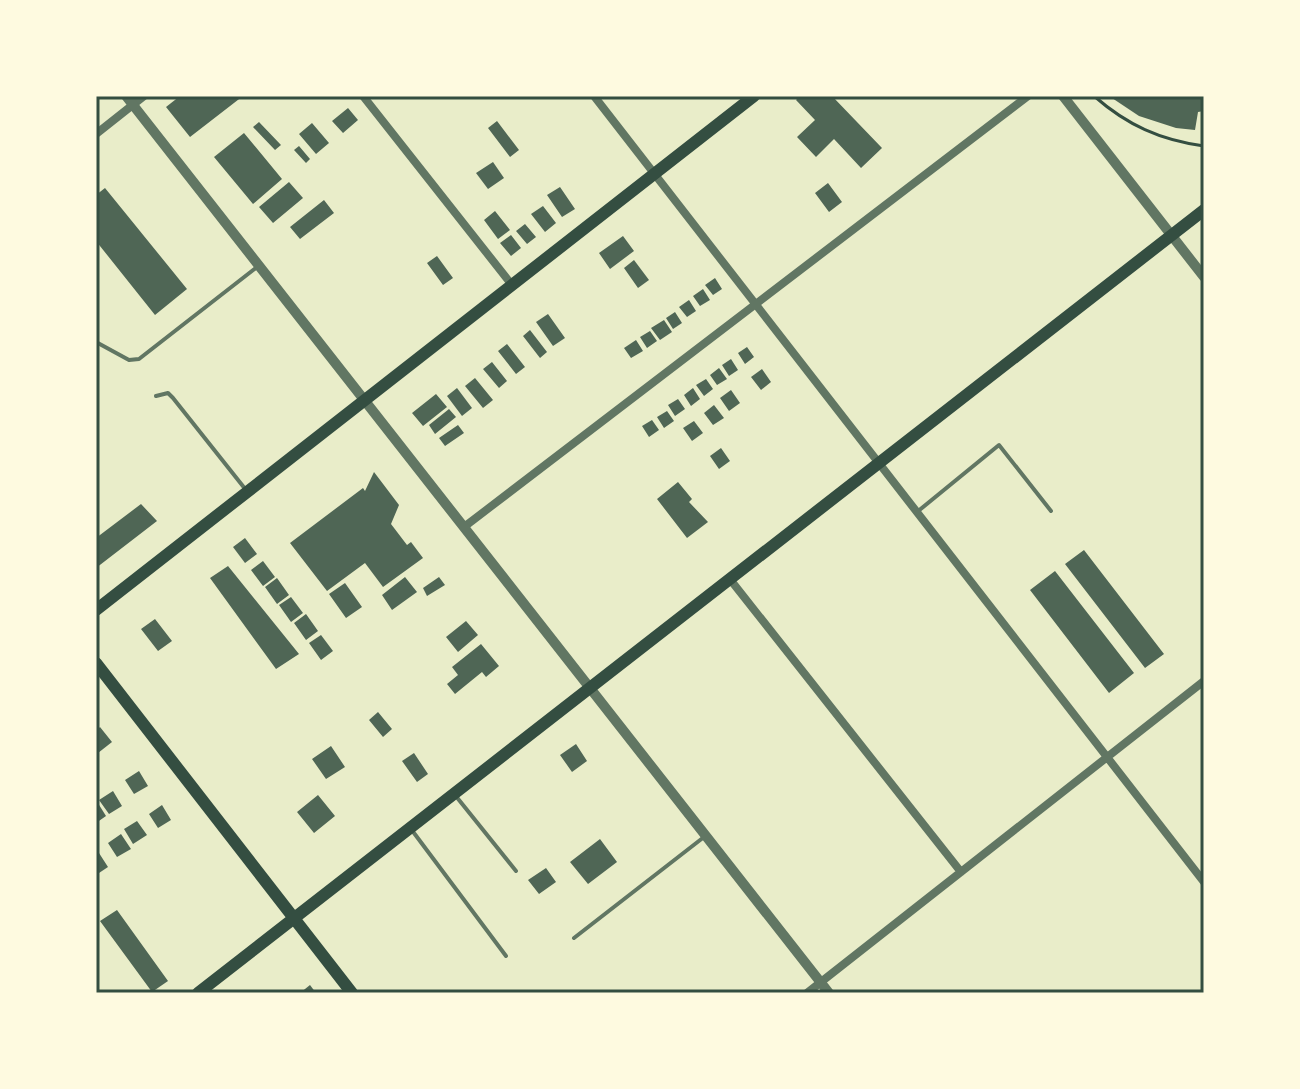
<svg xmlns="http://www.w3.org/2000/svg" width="1300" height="1089" font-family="Poppins,sans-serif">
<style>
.building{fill:#4f6655}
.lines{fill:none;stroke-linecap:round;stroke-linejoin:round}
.path{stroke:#344e41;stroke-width:3}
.service{stroke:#617663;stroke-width:4}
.minor{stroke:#617663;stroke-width:8}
.tertiary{stroke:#617663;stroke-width:10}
.secondary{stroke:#344e41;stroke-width:12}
.neatline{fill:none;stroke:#344e41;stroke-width:3}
</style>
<rect width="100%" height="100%" fill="#e9edc9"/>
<path class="building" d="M180 96H243L190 137 166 107Z
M800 96H832L882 148 861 168 834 139 816 157 797 137 815 120 796 100Z
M1109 96H1204V111L1198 112 1195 130 1176 128 1139 116Z
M348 108 358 120 343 133 332 121Z
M497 121 519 150 510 157 488 128Z
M259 122 281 145 275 150 253 127Z
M312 123 329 143 316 154 299 134Z
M244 133 282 179 253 204 214 157Z
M299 146 310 159 306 163 294 150Z
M493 162 504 178 488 189 476 173Z
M289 182 303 198 273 223 259 207Z
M828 183 842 202 829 212 815 193Z
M560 187 575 209 562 217 547 195Z
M105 188 187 289 155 315 96 241V195Z
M324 200 334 213 300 239 290 227Z
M543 206 556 223 545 232 531 214Z
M495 211 510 230 498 239 484 220Z
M525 224 536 237 527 244 516 231Z
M511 235 521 248 511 256 500 243Z
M623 236 634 251 610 269 599 253Z
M437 256 453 278 443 285 427 263Z
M634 260 649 280 638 288 624 268Z
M715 278 722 289 713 295 705 285Z
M703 289 710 300 700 306 693 296Z
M689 300 696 311 687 317 679 307Z
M675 312 682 323 673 329 666 318Z
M548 314 565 338 553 346 536 322Z
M664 320 672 332 660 340 651 328Z
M530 330 547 352 540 358 523 336Z
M650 331 657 341 647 348 640 337Z
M636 340 643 351 631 358 624 348Z
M507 344 525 367 516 374 498 351Z
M747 347 754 357 745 364 738 353Z
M731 359 738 370 729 376 722 365Z
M492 362 507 381 499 388 483 369Z
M719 368 727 379 717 385 710 375Z
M762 369 771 382 761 390 751 377Z
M475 378 493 400 483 408 465 386Z
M706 379 713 389 704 396 696 385Z
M457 388 472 408 462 416 447 396Z
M693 388 700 399 691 406 684 395Z
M731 390 740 403 729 411 720 398Z
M436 394 447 407 423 426 412 413Z
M678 399 685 409 675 416 668 405Z
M714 405 724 418 713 425 704 413Z
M449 409 456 417 435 434 429 425Z
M667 411 674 421 664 428 657 417Z
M652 420 659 430 649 437 642 426Z
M694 421 703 433 692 441 683 428Z
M458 425 464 433 445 446 439 438Z
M721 448 730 461 719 469 710 456Z
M374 472 399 505 391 524 407 545 411 542 423 558 383 587 365 563 327 591 290 543 363 488 365 491Z
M678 482 692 499 689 502 708 522 687 538 657 499Z
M141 504 157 521 96 568V538Z
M245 538 257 554 245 563 233 547Z
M1084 550 1164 654 1145 668 1065 564Z
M263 561 275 577 263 586 251 570Z
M228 566 299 654 276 669 210 578Z
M1055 571 1134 673 1109 693 1030 590Z
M405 577 417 592 392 610 382 595Z
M439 577 445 585 427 596 423 588Z
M277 578 289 595 277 604 265 587Z
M345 583 362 607 346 618 329 594Z
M291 597 303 613 291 622 279 605Z
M306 614 318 631 306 640 294 623Z
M155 619 172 641 158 651 141 629Z
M466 621 478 635 458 652 446 637Z
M321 635 333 651 321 660 309 643Z
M481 644 499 666 486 677 482 672 455 694 447 684 458 675 452 667Z
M378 712 392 729 383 737 369 720Z
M100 727 112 742 98 753 96 750V731Z
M576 744 587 761 572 772 560 755Z
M331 746 345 767 326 779 312 759Z
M414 753 428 774 417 782 402 761Z
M139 771 148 786 134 794 125 780Z
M113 791 122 806 109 814 99 800Z
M318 795 335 816 314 833 297 812Z
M96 800 106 816 96 823Z
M162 805 171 820 158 828 149 814Z
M137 821 147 835 133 844 124 829Z
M121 834 131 849 117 857 108 843Z
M600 839 617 862 588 884 570 862Z
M99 853 108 867 96 875V854Z
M546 868 556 882 539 894 528 880Z
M117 910 168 981 152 992 100 921Z
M310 985 316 993H300Z"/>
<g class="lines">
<path class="path" d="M1094 96C1127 125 1160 140 1204 146"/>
<path class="service" d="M96 342 129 360 139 359 257 267
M156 396 168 393 173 398 246 490
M917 512 999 445 1051 511
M455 795 516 871
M411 829 506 956
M574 938 704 837"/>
<path class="minor" d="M363 96 512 285
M594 96 1204 882
M96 134 144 96
M464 527 1028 96
M729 578 961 872
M807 993 1204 681"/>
<path class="tertiary" d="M126 96 829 993
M1063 96 1204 277"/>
<path class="secondary" d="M96 610 754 96
M96 663 352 993
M198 993 1204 210"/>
</g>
<rect width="1300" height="1089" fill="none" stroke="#fefae0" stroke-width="196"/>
<rect x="98" y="98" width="1104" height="893" class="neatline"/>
</svg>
